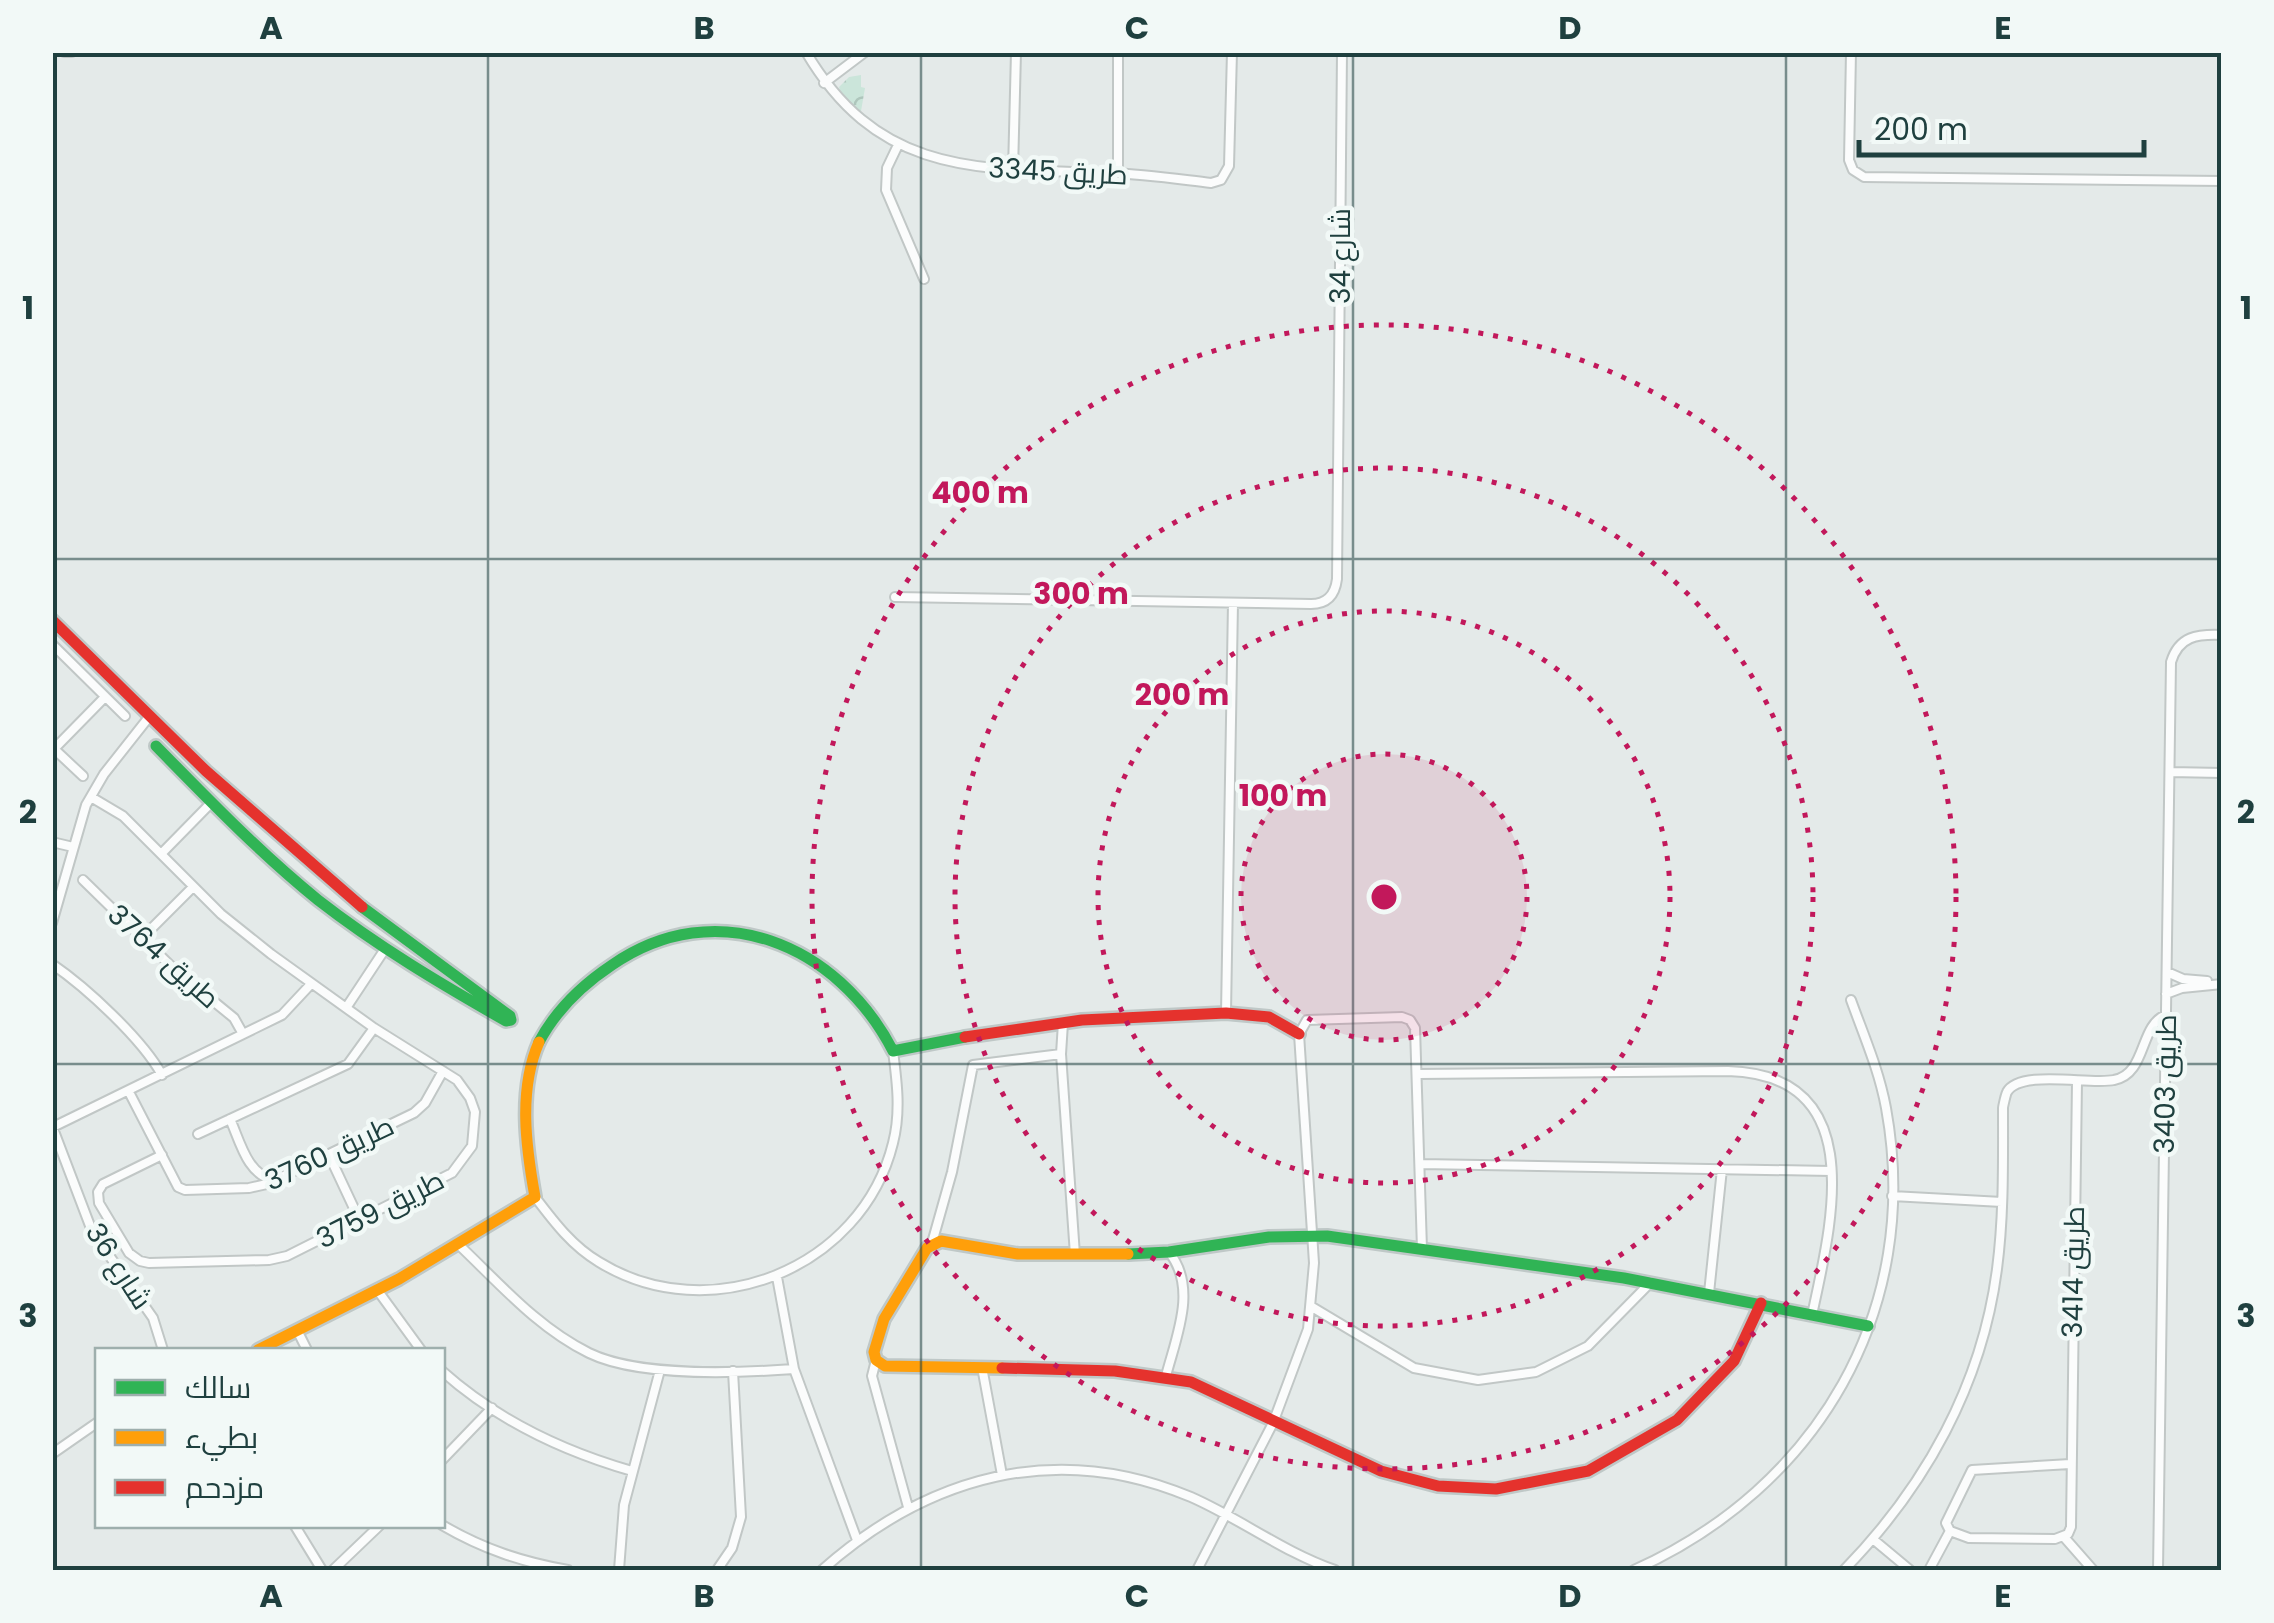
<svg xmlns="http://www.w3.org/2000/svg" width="2274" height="1623" font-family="Poppins,Cairo,sans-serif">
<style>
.forest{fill:url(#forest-crowns)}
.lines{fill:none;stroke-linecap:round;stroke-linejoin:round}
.street-casing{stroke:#c1c7c6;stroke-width:12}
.fast-casing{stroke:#bfc8c7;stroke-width:16}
.slow-casing{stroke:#bfc8c7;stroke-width:16}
.jam-casing{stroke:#bfc8c7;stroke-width:16}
.street{stroke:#fbfcfc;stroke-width:8}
.fast{stroke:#30b455;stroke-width:11}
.slow{stroke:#ff9f0a;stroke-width:11}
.jam{stroke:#e5322d;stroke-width:11}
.grid{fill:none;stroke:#1f403f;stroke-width:2.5;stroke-opacity:0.55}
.ring{fill:none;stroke:#c2185b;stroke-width:5;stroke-dasharray:5 10}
.labels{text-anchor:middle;stroke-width:9;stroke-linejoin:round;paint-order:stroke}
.street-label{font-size:28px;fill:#1f403f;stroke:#f2f9f7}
.centre{fill:#c2185b;stroke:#f2f9f7;stroke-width:5}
.ring-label{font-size:30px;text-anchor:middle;font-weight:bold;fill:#c2185b;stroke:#f2f9f7;stroke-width:9;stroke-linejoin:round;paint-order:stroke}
.neatline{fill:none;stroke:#1f403f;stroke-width:4}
.grid-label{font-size:32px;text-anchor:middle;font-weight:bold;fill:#1f403f}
</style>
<defs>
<pattern id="forest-crowns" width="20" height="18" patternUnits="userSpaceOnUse" patternTransform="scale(2.5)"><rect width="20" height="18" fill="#cbe5da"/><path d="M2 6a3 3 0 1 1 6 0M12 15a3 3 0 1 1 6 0" fill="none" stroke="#aec6bc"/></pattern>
</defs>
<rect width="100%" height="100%" fill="#e4eae9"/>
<path class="forest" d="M861 75V87L865 88 860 117 845 105 839 87 849 77Z"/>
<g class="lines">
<g class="street-casing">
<path id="street" d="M64 52H72
M806 52C880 178 982 169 1111 173 1144 174 1177 179 1211 183L1221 180 1229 166 1232 52
M1851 52 1849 160 1853 170 1864 177 2222 181
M824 83 865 52
M898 145 887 168 886 190 924 279
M1013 171 1016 52
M1118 173V52
M895 597 1311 604C1327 604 1335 595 1337 579L1342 52
M52 644 125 716
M52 747 83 776
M54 749 105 697
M2170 772 2222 773
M91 797 123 816 221 914 271 954 374 1028 457 1080 470 1098 475 1112 472 1146 452 1173 287 1256 269 1260 149 1263 140 1261 129 1253 99 1203 98 1192 103 1184 162 1155
M52 842 73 847
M161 854 211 803
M83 880 174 969 234 1018 243 1034
M52 923 86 805 104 774 149 717
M142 938 193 887
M52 964C87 988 142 1039 162 1075
M2167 972 2183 979 2207 981
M2166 994 2182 988 2222 984
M346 1008 385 949
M1226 1013 1233 603
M1063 1023 1061 1054 1075 1255
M1418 1074 1728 1071C1870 1075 1832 1222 1812 1315
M129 1092 178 1187 185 1190 249 1188 267 1184 414 1113 425 1103 443 1071
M230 1119C240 1141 247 1175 274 1180
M52 1126 92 1231 153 1318 163 1350
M53 1127 282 1015 311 984
M198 1134 348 1064 374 1028
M329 1155 359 1219
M1420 1164 1831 1171
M1892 1196 2002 1202
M535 1197C554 1222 572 1246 599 1262 709 1330 862 1269 893 1143 901 1112 897 1082 893 1051
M932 1243 952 1172 973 1065 1061 1054
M459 1245C500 1284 538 1328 589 1353 638 1377 739 1373 794 1369
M777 1277 794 1369 857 1540
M378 1291 421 1350
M1709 1293 1722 1169
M1312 1307 1414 1368 1478 1380 1536 1372 1588 1346 1651 1282
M298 1332 307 1350
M876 1360 872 1376 908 1507
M982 1367 1002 1475
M442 1371C497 1420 562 1451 632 1471
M1166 1376C1176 1337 1198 1288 1169 1252
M52 1454 98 1422
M442 1460 492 1408
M2070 1464 1972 1470 1946 1523 1950 1531 1969 1538 2055 1539 2068 1534 2071 1527 2077 1081
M442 1525C483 1549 522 1562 568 1570
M295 1526 322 1570
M2064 1537 2093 1570
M1874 1540 1910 1570
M333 1570 379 1526
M619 1570 624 1505 660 1370
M717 1570 732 1548 741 1517 733 1371
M822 1570C928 1476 1056 1440 1191 1497 1241 1519 1283 1552 1335 1570
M1197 1570 1273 1423 1308 1329 1314 1263 1299 1034 1307 1020 1402 1017 1410 1020 1415 1028 1422 1249
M1634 1570C1817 1488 1923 1310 1886 1108 1879 1070 1864 1036 1851 1000
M1844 1570C1925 1487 1982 1385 1997 1269 2004 1216 2003 1161 2003 1108 2003 1107 2006 1093 2007 1092 2020 1069 2090 1085 2114 1080 2147 1074 2139 1025 2166 1015
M1929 1570 1950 1531
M2158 1570 2171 662C2179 636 2197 634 2222 635"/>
</g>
<g class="fast-casing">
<path id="fast" d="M156 746C208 799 260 853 318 900 377 946 441 984 506 1021L511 1020 510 1016 362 907
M539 1042C556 1010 582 985 612 965 716 893 838 944 893 1051L965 1037
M1128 1254 1169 1252 1269 1237 1327 1236 1624 1278 1868 1326"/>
</g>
<g class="slow-casing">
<path id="slow" d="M258 1350 399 1279 535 1197C526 1147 518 1090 539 1042
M1002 1368 885 1366 876 1360 874 1352 884 1319 927 1248 941 1241 1018 1254H1128"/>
</g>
<g class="jam-casing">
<path id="jam" d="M52 620 206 771 362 907
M965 1037 1082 1020 1226 1013 1269 1017 1299 1034
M1002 1368 1115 1371 1191 1382 1381 1471 1438 1486 1496 1489 1588 1471 1677 1420 1734 1361 1761 1303"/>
</g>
<use href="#street" class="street"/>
<use href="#fast" class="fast"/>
<use href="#slow" class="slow"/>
<use href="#jam" class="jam"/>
</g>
<path class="grid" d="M488 52V1570M921 52V1570M1353 52V1570M1786 52V1570M52 559H2222M52 1064H2222"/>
<circle cx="1384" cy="897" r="143" fill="#c2185b" fill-opacity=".12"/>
<g class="ring">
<circle cx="1384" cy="897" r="143"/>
<circle cx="1384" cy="897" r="286"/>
<circle cx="1384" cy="897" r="429"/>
<circle cx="1384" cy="897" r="572"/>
</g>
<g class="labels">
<g class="street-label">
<text transform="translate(1058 171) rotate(3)" y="10">طريق 3345</text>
<text transform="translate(1340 256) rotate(-90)" y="10">شارع 34</text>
<text transform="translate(164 956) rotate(42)" y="10">طريق 3764</text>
<text transform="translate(2165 1084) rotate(-89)" y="10">طريق 3403</text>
<text transform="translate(329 1153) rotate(-25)" y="10">طريق 3760</text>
<text transform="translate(380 1209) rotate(-27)" y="10">طريق 3759</text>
<text transform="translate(119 1266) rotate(57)" y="10">شارع 36</text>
<text transform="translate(2073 1272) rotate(-89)" y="10">طريق 3414</text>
</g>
</g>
<circle cx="1384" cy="897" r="15" class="centre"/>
<g class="ring-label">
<text x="980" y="503">400 m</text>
<text x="1081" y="604">300 m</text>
<text x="1182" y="705">200 m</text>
<text x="1283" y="806">100 m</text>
</g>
<rect width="2274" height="1623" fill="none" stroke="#f2f9f7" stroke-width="110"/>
<rect x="95" y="1348" width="350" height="180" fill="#f2f9f7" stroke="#9eafad" stroke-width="2.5"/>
<rect x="115" y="1380" width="50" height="15" fill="#30b455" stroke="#9eafad" stroke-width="2.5"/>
<text x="185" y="1398" font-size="30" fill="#1f403f">سالك</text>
<rect x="115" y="1430" width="50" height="15" fill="#ff9f0a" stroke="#9eafad" stroke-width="2.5"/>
<text x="185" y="1448" font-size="30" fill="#1f403f">بطيء</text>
<rect x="115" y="1480" width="50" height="15" fill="#e5322d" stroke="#9eafad" stroke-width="2.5"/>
<text x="185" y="1498" font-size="30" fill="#1f403f">مزدحم</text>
<path d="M1859 140v15h285v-15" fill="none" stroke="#1f403f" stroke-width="5"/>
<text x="1874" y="140" font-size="30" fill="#1f403f" stroke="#f2f9f7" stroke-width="8" paint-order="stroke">200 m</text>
<rect x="55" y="55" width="2164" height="1513" class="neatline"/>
<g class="grid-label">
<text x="271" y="39">A</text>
<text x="704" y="39">B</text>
<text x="1137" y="39">C</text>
<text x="1570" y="39">D</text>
<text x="2003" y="39">E</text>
<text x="28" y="319">1</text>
<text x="2246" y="319">1</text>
<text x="28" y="823">2</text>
<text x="2246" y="823">2</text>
<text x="28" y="1327">3</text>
<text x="2246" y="1327">3</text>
<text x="271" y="1607">A</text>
<text x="704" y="1607">B</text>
<text x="1137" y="1607">C</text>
<text x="1570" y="1607">D</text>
<text x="2003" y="1607">E</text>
</g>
</svg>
